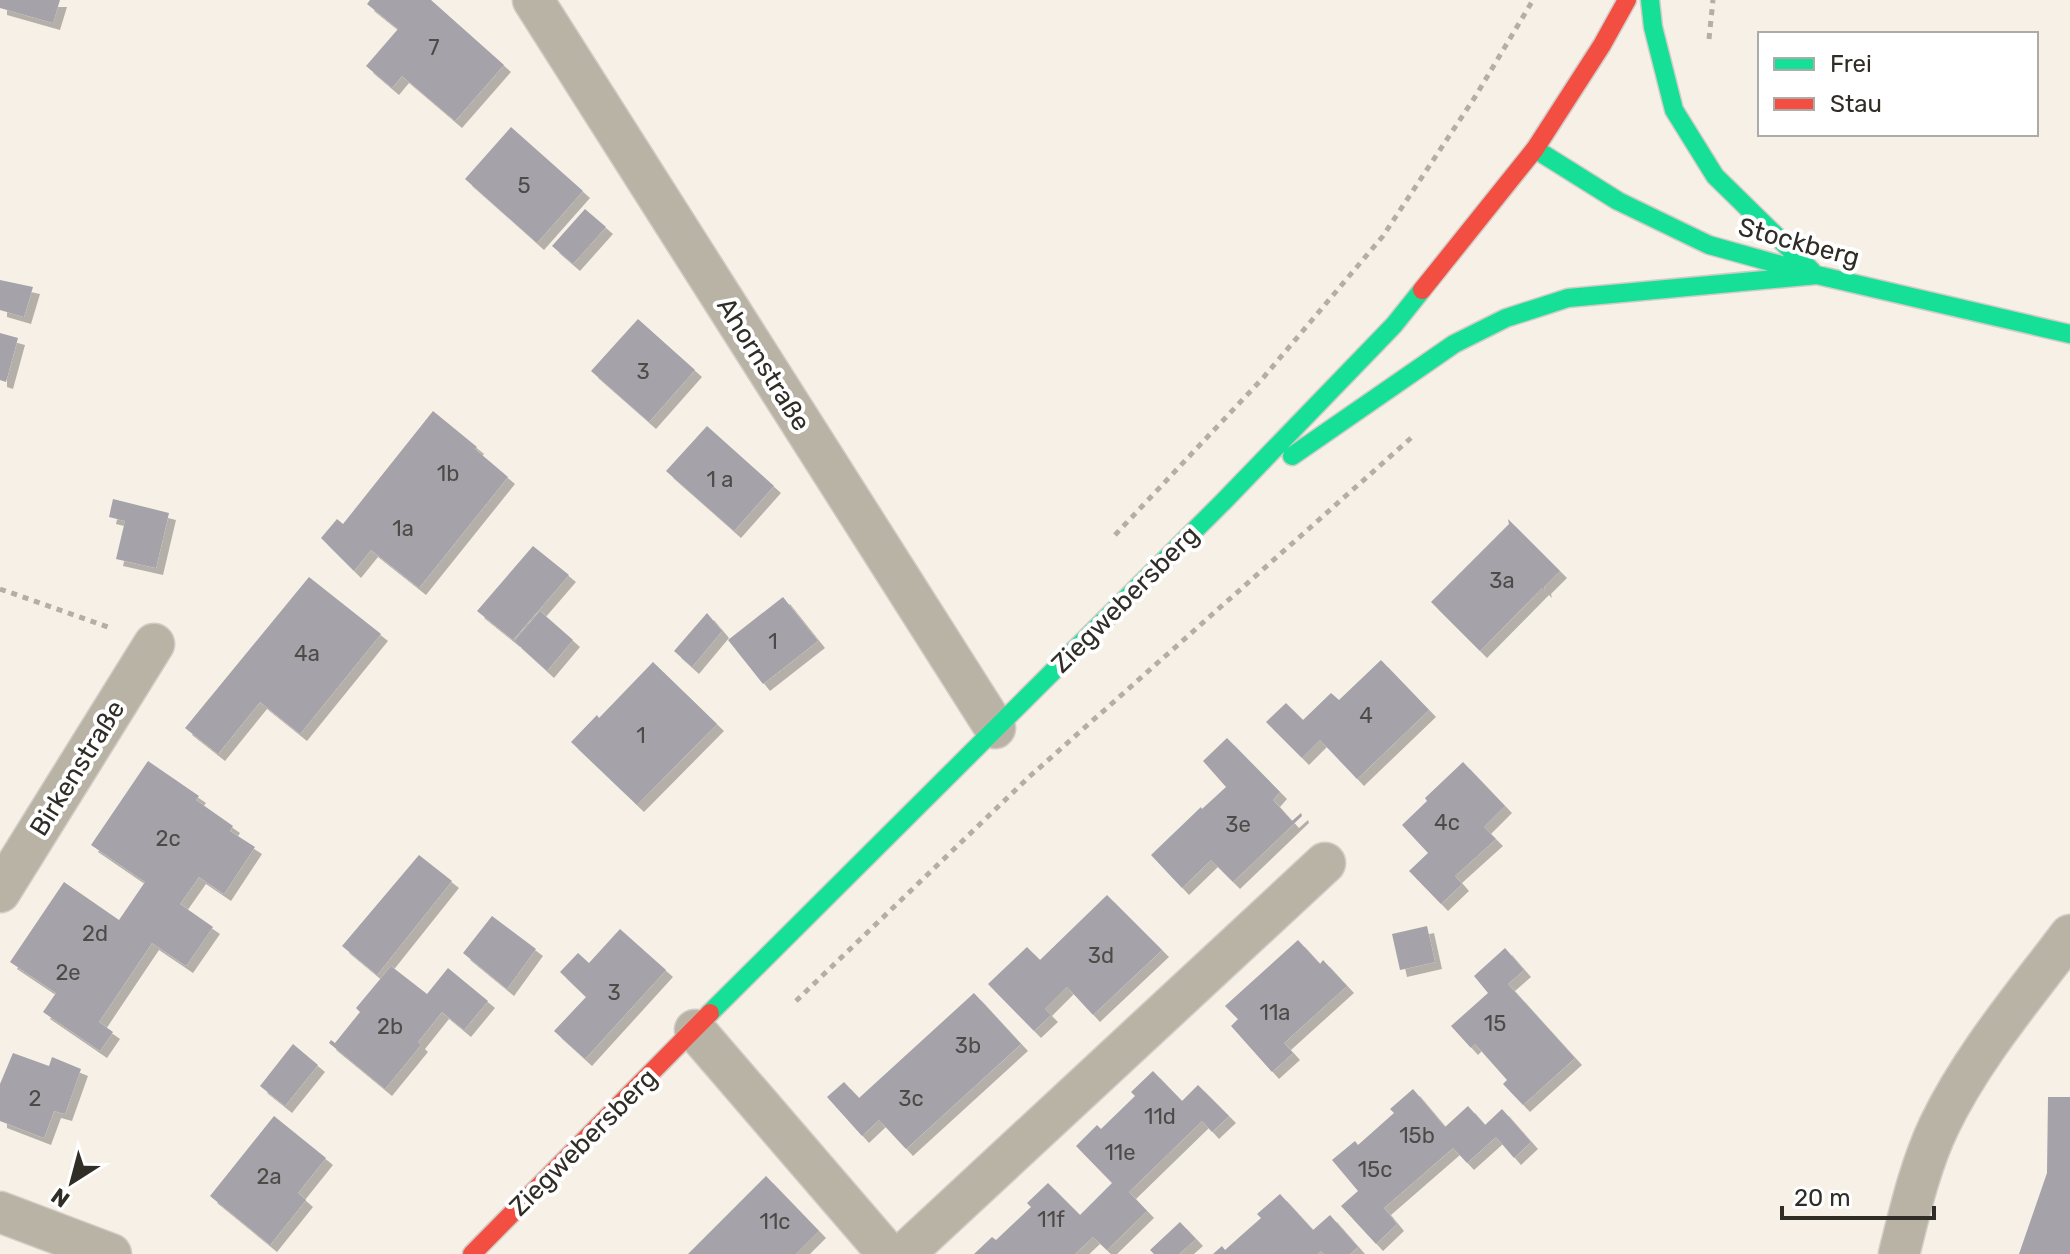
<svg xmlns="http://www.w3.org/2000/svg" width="2070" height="1254" font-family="Rubik,sans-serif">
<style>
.building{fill:#a5a3a9;filter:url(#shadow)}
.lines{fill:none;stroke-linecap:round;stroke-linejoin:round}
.street-casing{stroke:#d1ccc6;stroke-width:43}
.fast-casing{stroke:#d1ccc6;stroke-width:21}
.jam-casing{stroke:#d1ccc6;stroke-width:21}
.path{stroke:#b3afa4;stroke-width:5;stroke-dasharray:6 6;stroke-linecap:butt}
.street{stroke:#b8b3a4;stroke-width:40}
.fast{stroke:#16e098;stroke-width:18}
.jam{stroke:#f24e42;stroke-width:18}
.labels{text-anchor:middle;stroke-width:8;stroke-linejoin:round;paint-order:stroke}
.number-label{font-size:22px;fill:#4d4a47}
.street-label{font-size:26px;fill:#302c26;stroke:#fff}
</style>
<defs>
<filter id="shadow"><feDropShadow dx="7" dy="7" stdDeviation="0" flood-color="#0004"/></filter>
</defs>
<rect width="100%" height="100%" fill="#f6f0e7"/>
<path class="building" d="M0 0H60L53 23 0 8Z
M370 0H431L504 65 455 121 402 76 392 88 366 66 398 29 367 4Z
M511 127 583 191 537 243 465 179Z
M585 209 606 227 573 264 552 246Z
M0 280 33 287 24 317 0 310Z
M638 319 695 370 649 422 591 371Z
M0 333 18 338 6 382 0 380Z
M433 411 477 447 475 449 508 477 419 588 371 550 354 571 321 538 337 519 343 524Z
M707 426 774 486 734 531 666 471Z
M113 499 169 513 156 568 116 559 125 521 109 517Z
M1508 519 1560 571 1544 587 1545 591 1542 588 1480 651 1431 602 1509 524Z
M533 546 569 575 513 640 477 611Z
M309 577 381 634 300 734 260 702 218 754 185 728Z
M783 597 818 641 763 684 728 640Z
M540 611 573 640 547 671 514 641Z
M707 613 722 631 692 667 674 651Z
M1381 660 1429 710 1357 779 1320 740 1302 758 1266 722 1286 703 1303 720 1331 693 1339 700Z
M653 662 717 724 637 805 571 742 597 715 599 718Z
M1227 738 1280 792 1273 800 1292 821 1301 813 1302 816 1233 882 1211 860 1182 888 1151 855 1201 807 1202 809 1226 787 1203 761Z
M148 761 199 796 196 800 233 826 230 831 255 847 224 894 199 877 180 904 213 927 186 966 152 943 99 1022 113 1032 100 1051 43 1012 56 993 10 962 64 882 119 920 145 882 91 845Z
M1463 762 1505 806 1484 827 1496 839 1455 876 1462 884 1441 904 1409 871 1428 853 1402 825 1427 801 1425 798Z
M419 855 452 881 377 975 342 946Z
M1107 895 1162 950 1093 1015 1067 987 1045 1009 1051 1015 1034 1031 988 984 1027 947 1040 960Z
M492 916 536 949 507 989 463 953Z
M1427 926 1435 962 1400 970 1392 934Z
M620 929 666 970 585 1059 554 1031 586 997 560 972 578 953 589 963Z
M1298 940 1320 964 1323 960 1347 986 1284 1043 1293 1053 1272 1072 1231 1026 1238 1019 1225 1006Z
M1505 948 1524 970 1508 984 1575 1058 1523 1105 1503 1084 1507 1080 1475 1044 1471 1048 1451 1026 1488 993 1474 976Z
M391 966 427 994 448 968 488 1001 464 1030 442 1012 418 1042 421 1045 385 1089 329 1043 331 1040 335 1043 360 1012 356 1008Z
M974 993 1021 1044 906 1149 879 1120 862 1136 827 1097 844 1082 859 1098Z
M293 1044 318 1065 285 1106 260 1086Z
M13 1053 49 1066 52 1057 81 1069 65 1114 54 1111 44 1138 0 1121V1084Z
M1153 1071 1182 1101 1198 1085 1229 1116 1212 1132 1202 1121 1129 1192 1147 1211 1107 1250 1093 1237 1075 1254H974L992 1237 996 1240 1031 1207 1027 1203 1048 1183 1080 1215 1112 1183 1076 1146 1097 1125 1101 1129 1135 1096 1131 1092Z
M1413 1089 1445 1127 1468 1106 1485 1125 1502 1109 1531 1142 1514 1158 1496 1137 1467 1163 1453 1148 1384 1208 1397 1224 1376 1244 1341 1206 1358 1191 1332 1160 1355 1141 1358 1145 1394 1113 1390 1109Z
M2048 1097H2070V1254H2019L2047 1173Z
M274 1116 326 1158 298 1193 306 1200 270 1245 210 1196Z
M766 1176 819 1231 796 1254H688Z
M1280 1194 1313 1230 1330 1215 1358 1247 1350 1254H1324L1321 1251 1318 1254H1213L1222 1246 1225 1250 1244 1233 1261 1218 1257 1214Z
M1180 1222 1196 1239 1179 1254H1154L1150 1250Z"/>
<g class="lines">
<g class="street-casing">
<path id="street" d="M533 0 995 728
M0 892 154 644
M695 1030 888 1254
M0 1212 111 1254
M904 1254 1325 863
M1899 1254C1910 1211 1920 1166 1939 1126 1972 1057 2024 996 2070 935"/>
</g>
<g class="fast-casing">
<path id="fast" d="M1650 0 1653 27 1674 110 1715 176 1812 271
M1535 149 1618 201 1709 245 1817 275 2070 334
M1292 456 1454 344 1506 318 1568 298 1817 275
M710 1013 1224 501 1394 325 1422 290"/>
</g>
<g class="jam-casing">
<path id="jam" d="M1422 290 1535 149 1602 45 1627 0
M472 1254 710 1013"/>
</g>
<path class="path" d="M1709 39 1713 0
M1115 535 1263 378 1383 236 1475 97 1533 0
M0 589 108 627
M796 1001 1029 777 1411 438"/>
<use href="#street" class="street"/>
<use href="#fast" class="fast"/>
<use href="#jam" class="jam"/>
</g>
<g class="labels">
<g class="number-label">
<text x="434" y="55">7</text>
<text x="524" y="193">5</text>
<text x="643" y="379">3</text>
<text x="448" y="481">1b</text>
<text x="720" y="487">1 a</text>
<text x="403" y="536">1a</text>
<text x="1502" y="588">3a</text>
<text x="773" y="649">1</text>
<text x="307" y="661">4a</text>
<text x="1366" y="723">4</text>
<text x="641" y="743">1</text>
<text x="1447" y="830">4c</text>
<text x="1238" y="832">3e</text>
<text x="168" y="846">2c</text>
<text x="95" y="941">2d</text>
<text x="1101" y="963">3d</text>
<text x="68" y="980">2e</text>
<text x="614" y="1000">3</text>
<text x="1275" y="1020">11a</text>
<text x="1495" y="1031">15</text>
<text x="390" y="1034">2b</text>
<text x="968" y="1053">3b</text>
<text x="35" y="1106">2</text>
<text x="911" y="1106">3c</text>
<text x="1160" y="1124">11d</text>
<text x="1417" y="1143">15b</text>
<text x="1120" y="1160">11e</text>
<text x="1375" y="1177">15c</text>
<text x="269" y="1184">2a</text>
<text x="1051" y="1227">11f</text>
<text x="775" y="1229">11c</text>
</g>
<g class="street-label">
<text transform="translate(1799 242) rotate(15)" y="9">Stockberg</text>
<text transform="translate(764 364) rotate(58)" y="9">Ahornstraße</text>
<text transform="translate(1125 599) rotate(-45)" y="9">Ziegwebersberg</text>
<text transform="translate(77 768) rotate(-58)" y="9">Birkenstraße</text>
<text transform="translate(583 1142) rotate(-45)" y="9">Ziegwebersberg</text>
</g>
</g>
<rect x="1758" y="32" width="280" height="104" fill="#ffffff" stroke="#acaba8" stroke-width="2"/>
<rect x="1774" y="58" width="40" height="12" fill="#16e098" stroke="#acaba8" stroke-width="2"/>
<text x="1830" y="72" font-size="24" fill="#302c26">Frei</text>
<rect x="1774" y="98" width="40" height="12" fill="#f24e42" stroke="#acaba8" stroke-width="2"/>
<text x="1830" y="112" font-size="24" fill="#302c26">Stau</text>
<g transform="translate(72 1182) rotate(216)" stroke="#ffffff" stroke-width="6" paint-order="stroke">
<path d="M0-6L14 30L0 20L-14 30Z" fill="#302c26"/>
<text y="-12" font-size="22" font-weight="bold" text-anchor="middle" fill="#302c26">N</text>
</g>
<path d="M1782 1206v12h152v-12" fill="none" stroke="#302c26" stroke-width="4"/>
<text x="1794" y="1206" font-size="24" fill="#302c26" stroke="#ffffff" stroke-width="6" paint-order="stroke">20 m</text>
</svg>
